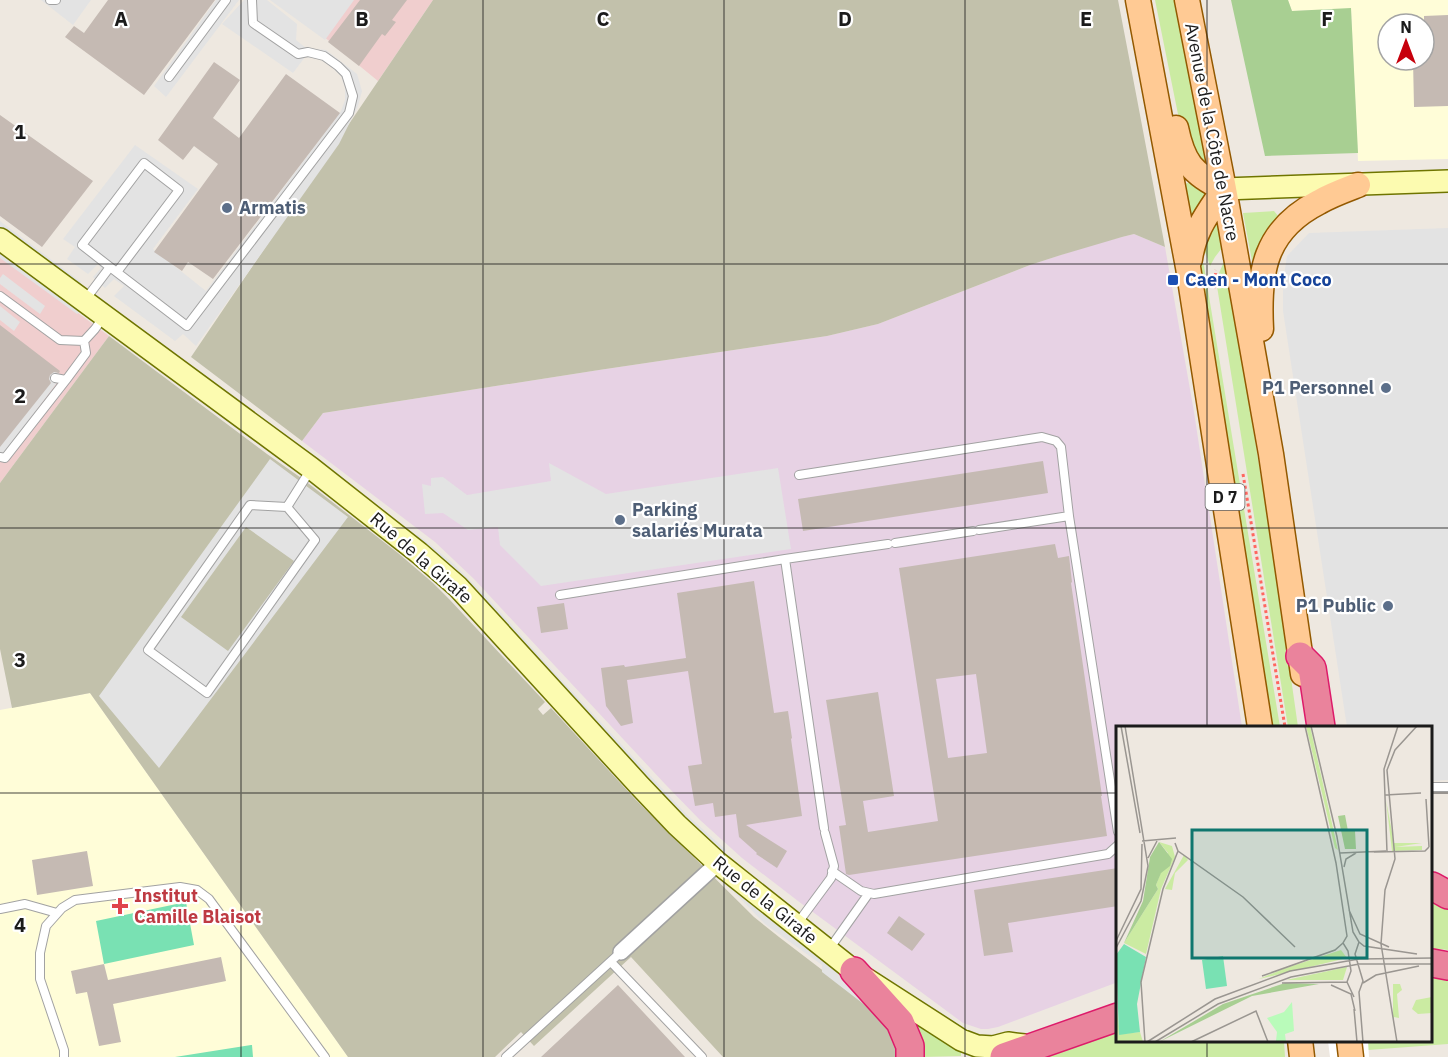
<svg xmlns="http://www.w3.org/2000/svg" width="1448" height="1057" font-family="'IBM Plex Sans',sans-serif">
<style>
.commercial{fill:#f0cece}
.industrial{fill:#e7d2e4}
.education{fill:#fffdd8;fill-rule:evenodd}
.construction{fill:#c2c1ab}
.grass{fill:#cbeba2}
.forest{fill:#a8cf92}
.pitch{fill:#79e1b3}
.parking{fill:#e3e3e3;fill-rule:evenodd}
.pier{fill:#fff}
.building{fill:#c5bab3;fill-rule:evenodd}
.lines{fill:none;stroke-linecap:round;stroke-linejoin:round}
.lane-casing{stroke:#a2a2a2;stroke-width:10}
.street-casing{stroke:#a2a2a2;stroke-width:18}
.secondary-casing{stroke:#6f7500;stroke-width:24}
.primary-casing{stroke:#935900;stroke-width:27}
.highway-casing{stroke:#dd1b6a;stroke-width:30}
.path{stroke:#ff6660;stroke-width:3;stroke-dasharray:3 3;stroke-linecap:butt}
.lane{stroke:#fff;stroke-width:8}
.street{stroke:#fff;stroke-width:15}
.secondary{stroke:#fcfbb0;stroke-width:21}
.primary{stroke:#ffca94;stroke-width:24}
.highway{stroke:#ea839c;stroke-width:27}
.grid{fill:none;stroke:#1b1b1b;stroke-width:1.5;stroke-opacity:0.55}
.service-dot{fill:#5c6f8a;stroke:#fff;stroke-width:2}
.transit-dot{fill:#1a4fb4;stroke:#fff;stroke-width:2}
.health-dot{fill:#e0444e;stroke:#fff;stroke-width:2}
.labels{text-anchor:middle;stroke-width:4.5;stroke-linejoin:round;paint-order:stroke}
.shield{fill:#fff;stroke:#5f5f5f;stroke-width:1.5}
.shield-label{font-size:16px;font-weight:bold;fill:#1b1b1b}
.street-label{font-size:18px;fill:#1b1b1b;stroke:#fff}
.service-label{font-size:18px;font-weight:bold;fill:#4e5e75;stroke:#fff;text-anchor:start}
.transit-label{font-size:18px;font-weight:bold;fill:#164399;stroke:#fff;text-anchor:start}
.health-label{font-size:18px;font-weight:bold;fill:#be3a42;stroke:#fff;text-anchor:start}
.inset-road{fill:none;stroke:#9a9691;stroke-width:1.5}
.view{fill:#0f766e;fill-opacity:0.15;stroke:#0f766e;stroke-width:3}
.inset-edge{fill:none;stroke:#1b1b1b;stroke-width:3}
.grid-label{font-size:20px;text-anchor:middle;font-weight:bold;fill:#1b1b1b;stroke:#fff;stroke-width:4.5;stroke-linejoin:round;paint-order:stroke}
</style>
<rect width="100%" height="100%" fill="#eee8e0"/>
<path class="commercial" d="M279 0H433L378 81Z
M0 255 109 336 0 483Z"/>
<path class="industrial" d="M1134 234 1165 247 1194 412 1242 727H1118V982L998 1027 988 1029H981L963 1023 798 901 742 858 700 820 665 784 474 579 435 542 302 441 323 413 599 370 827 336 878 324 1030 265 1094 244Z"/>
<path class="education" d="M1288 0H1448V159L1358 161 1351 9 1292 11ZM1388 24H1424V60H1388Z
M90 693 348 1057H0V710Z"/>
<path class="construction" d="M433 0H1118L1137 99 1165 247 1134 234 1122 237 1061 255 1030 265 878 324 827 336 599 370 323 413 302 441 191 357Z
M109 336 267 454 304 480 398 553 433 583 450 600 545 702 538 709 543 715 551 708 636 800 754 917 779 937 889 1021 903 1057H723L631 957 534 1046 521 1032 495 1057H348L90 693 12 708 0 649V483Z"/>
<path class="grass" d="M1155 0H1178L1210 161 1194 164 1184 144Z
M1196 182 1208 195 1189 226 1181 184Z
M1274 211 1279 217 1265 232 1252 261 1243 213Z
M1215 219H1220L1225 244 1215 257 1210 266 1206 254 1200 246Z
M1200 255 1204 266 1280 727H1269L1198 275Z
M1226 257 1291 667V678L1298 727H1288L1216 280Z
M1432 896 1448 906V950L1441 949 1432 952Z
M1432 976 1448 979V1044L1368 1050V1041L1432 1040Z
M909 1013 961 1052V1056L921 1057Z
M1118 1028V1040L1284 1041 1285 1057H1032Z"/>
<path class="forest" d="M1231 0H1288L1292 11 1351 8 1358 153 1265 156Z"/>
<path class="pitch" d="M186 902 194 945 104 964 96 921Z
M252 1045 253 1057H175L251 1045Z"/>
<path class="parking" d="M41 0H91L73 25Z
M216 0H239L166 97 154 86Z
M244 0H267L297 24 296 40 306 48 326 50 357 74 362 91 358 106 339 144 196 346 183 334 175 341 114 296 124 286 114 279 105 288 93 277 101 268 98 264 88 274 67 259 75 247 63 239 135 145 198 189 153 249 206 291 341 111 345 100V88L341 76 328 64 319 59 305 57 293 73 222 24Z
M270 0H354L325 40Z
M0 221 81 282 78 286 0 228Z
M1448 228V780L1432 781V727H1347L1283 311V282L1287 256 1309 233Z
M0 252 80 311 77 314 0 258Z
M3 274 45 306 40 314 0 284V278Z
M0 306 20 322 14 331 0 320Z
M46 364 62 376 0 459V425Z
M270 459 348 517 159 768 99 696ZM246 527 294 561 228 651 181 617Z
M549 463 606 494 778 468 791 549 541 586 500 545 498 527 468 530 443 513 425 514 422 484 431 486V478L443 477 467 495 551 481Z
M417 534 454 564 492 603 553 671 687 815 726 850 722 855 680 816 414 538Z
M731 880 774 922 824 959 827 965 888 1014 883 1019 822 972V965L765 924 727 885Z"/>
<path class="pier" d="M1328 1041H1368L1369 1057H1330Z"/>
<path class="building" d="M108 0H215L144 95 65 37 74 26 84 33Z
M360 0H407L392 20 396 22 385 36 382 34 359 66 328 42Z
M1448 15V106L1414 107 1413 60H1424V16Z
M214 62 240 80 213 118 239 138 286 74 340 113 213 279 188 262 182 271 154 252 218 164 194 146 183 160 158 140Z
M0 115 93 181 42 247 0 216Z
M0 325 60 371 59 373 54 372 50 375 49 379 51 383 0 447Z
M1043 461 1048 493 803 531 798 499Z
M1055 544 1058 558 1069 556 1072 582 1071 583 1102 796H1101L1107 836 849 875 846 874 839 826 846 825 826 700 878 692 894 796 863 801 868 832 938 821 899 568ZM976 674 987 753 948 758 936 679Z
M754 581 774 713 788 711 792 738 791 739 802 816 746 825 787 851 777 868 756 854 757 853 739 837 736 814 715 817 713 803 695 806 688 766 702 764 688 671 627 680 633 723 621 726 606 706 601 668 624 665 625 667 686 658 677 593Z
M564 603 568 629 541 633 537 607Z
M87 851 93 886 37 895 32 860Z
M1118 868V906L1008 923 1013 952 984 956 974 890Z
M899 916 925 934 912 951 887 933Z
M221 957 226 981 113 1004 121 1042 99 1046 87 992 76 994 71 971 104 964 108 980Z
M618 985 685 1057H541Z"/>
<g class="lines">
<g class="lane-casing">
<path id="lane" d="M50 0H56
M169 77 226 0
M110 267 82 245 144 163 179 190 117 272
M0 296 60 340 84 341 95 329 104 316
M85 300 110 267 187 326 349 113 353 96 346 74 338 66 324 56 308 52 298 54 253 23 252 0
M55 378 66 380 86 353 84 341
M0 457 5 458 66 380
M799 475 1042 437 1056 441 1061 447 1069 516
M287 507 315 540 207 693 148 650 250 505 287 507 311 469
M979 530 1069 516 1118 832
M895 543 973 531
M785 559 888 544
M560 595 785 559 824 828
M1432 787H1448
M832 871 861 891 874 894 1108 854 1118 845
M0 909 25 904 57 913
M797 924 831 878 834 866 825 833
M830 948 869 893
M611 962 702 1057
M64 1057V1050L40 979V953L46 926 62 908 75 900 180 887 197 890 209 899 325 1057
M506 1057 621 952"/>
</g>
<g class="street-casing">
<path id="street" d="M621 952 718 863"/>
</g>
<g class="secondary-casing">
<path id="secondary" d="M1224 189 1448 181
M0 239 311 468 419 553 458 587 639 785 677 825 718 863 854 971 961 1040 977 1046 993 1047 1008 1043 1024 1045"/>
</g>
<g class="primary-casing">
<path id="primary" d="M1138 0 1188 267 1260 727
M1187 0 1224 189 1271 454 1303 674
M1176 128C1183 162 1192 174 1224 189
M1190 259C1194 230 1208 213 1224 189
M1261 329C1258 272 1264 230 1319 202 1331 195 1345 190 1358 185
M1300 1040 1302 1057
M1349 1040 1351 1057"/>
</g>
<g class="highway-casing">
<path id="highway" d="M1300 656 1312 668 1321 727
M1432 886 1448 895
M1432 963 1448 966
M854 971 900 1022 910 1046V1057
M1004 1057 1118 1017"/>
</g>
<path class="path" d="M1214 288 1216 270
M1243 474 1285 727"/>
<use href="#lane" class="lane"/>
<use href="#street" class="street"/>
<use href="#secondary" class="secondary"/>
<use href="#primary" class="primary"/>
<use href="#highway" class="highway"/>
</g>
<path class="grid" d="M241 0V1057M483 0V1057M724 0V1057M965 0V1057M1207 0V727M0 264H1448M0 528H1448M0 793H1118M1432 793H1448M1207 1040V1057"/>
<g class="service-dot">
<circle cx="227" cy="208" r="6"/>
<circle cx="1386" cy="388" r="6"/>
<circle cx="620" cy="520" r="6"/>
<circle cx="1388" cy="606" r="6"/>
</g>
<rect class="transit-dot" x="1167" y="274" width="12" height="12" rx="3"/>
<path class="health-dot" d="M117 897h6v6h6v6h-6v6h-6v-6h-6v-6h6z"/>
<g class="labels">
<rect class="shield" x="1205.5" y="484" width="39" height="26" rx="4.5"/>
<g class="shield-label">
<text x="1225" y="503">D 7</text>
</g>
<g class="street-label">
<text transform="translate(1212 132) rotate(79)" y="6">Avenue de la Côte de Nacre</text>
<text transform="translate(421 558) rotate(41)" y="6">Rue de la Girafe</text>
<text transform="translate(765 900) rotate(39)" y="6">Rue de la Girafe</text>
</g>
<g class="service-label">
<text x="239" y="214">Armatis</text>
<text x="1374" y="394" text-anchor="end">P1 Personnel</text>
<text x="632" y="516">Parking<tspan x="632" dy="21">salariés Murata</tspan></text>
<text x="1376" y="612" text-anchor="end">P1 Public</text>
</g>
<g class="transit-label">
<text x="1185" y="286">Caen - Mont Coco</text>
</g>
<g class="health-label">
<text x="134" y="902">Institut<tspan x="134" dy="21">Camille Blaisot</tspan></text>
</g>
</g>
<g transform="translate(1116 726)">
<rect width="316" height="316" fill="#eee8e0"/>
<path d="M190 0H194L222 124 219 122ZM270 74 278 117H306L279 121 306 120V124L276 125ZM43 116 56 120 59 131 45 163 30 228 8 217 42 163 40 159 52 127ZM68 129 72 134 59 147 56 164 49 163ZM225 224 231 232 143 253 167 243ZM231 241 227 254H170ZM277 258H284L286 264 281 268 283 292 278 291 277 300ZM316 271V287L302 288 296 283 300 274ZM0 278 4 308 24 306 27 316H0Z" fill="#cbeba2"/>
<path d="M229 89 232 105H239L240 123H229L222 90ZM43 116 56 133 54 140 45 147 40 159 42 163 8 217 27 175 34 131ZM169 257 203 258 136 270 43 316 107 278Z" fill="#a8cf92"/>
<path d="M176 276 178 305 169 308 170 316H156L160 315 161 306 151 292 168 286Z" fill="#b9fbba"/>
<path d="M8 218 30 231 21 278 24 306 3 309 0 229ZM107 230 111 260 90 263 86 234Z" fill="#79e1b3"/>
<path class="inset-road" d="M5 0 24 107M189 0 220 137 231 210 227 217 232 225 235 245 231 256 238 271M195 0 221 111 237 206 243 216 239 228 247 255 243 266 247 316M269 69 305 67M310 73 313 121M26 115 60 112M59 117 62 125 127 171 179 221M258 126 309 125 313 121M271 126 268 43 282 0M224 127 270 125M32 132 41 115M228 141 230 133 240 127M233 184 244 208 273 221M0 215 25 163 26 118M243 216 248 220 301 228M0 222 25 175 32 140 9 0M146 250 219 224 227 217M166 257 231 256M247 257 260 249 303 240M215 259 235 268 239 285M238 283 241 316M29 316 25 256 47 163 62 125M31 316 99 273 174 245 243 233 317 232M39 316 102 278 175 251 243 238H317M75 316 140 285 152 316M281 316 265 218 269 164 279 133 271 44 279 24 301 0"/>
<path class="view" d="M76 104H251V232H76Z"/>
<rect width="316" height="316" class="inset-edge"/>
</g>
<g class="grid-label">
<text x="121" y="26">A</text>
<text x="362" y="26">B</text>
<text x="603" y="26">C</text>
<text x="845" y="26">D</text>
<text x="1086" y="26">E</text>
<text x="1327" y="26">F</text>
<text x="20" y="139">1</text>
<text x="20" y="403">2</text>
<text x="20" y="667">3</text>
<text x="20" y="932">4</text>
</g>
<g transform="translate(1406 42)"><circle r="28" fill="#ffffff" stroke="#a4a4a4" stroke-width="1.5"/>
<path d="M0-4.5L10 22L0 15L-10 22Z" fill="#c7000c"/>
<text y="-9" font-size="16" font-weight="bold" text-anchor="middle" fill="#1b1b1b">N</text>
</g>
</svg>
